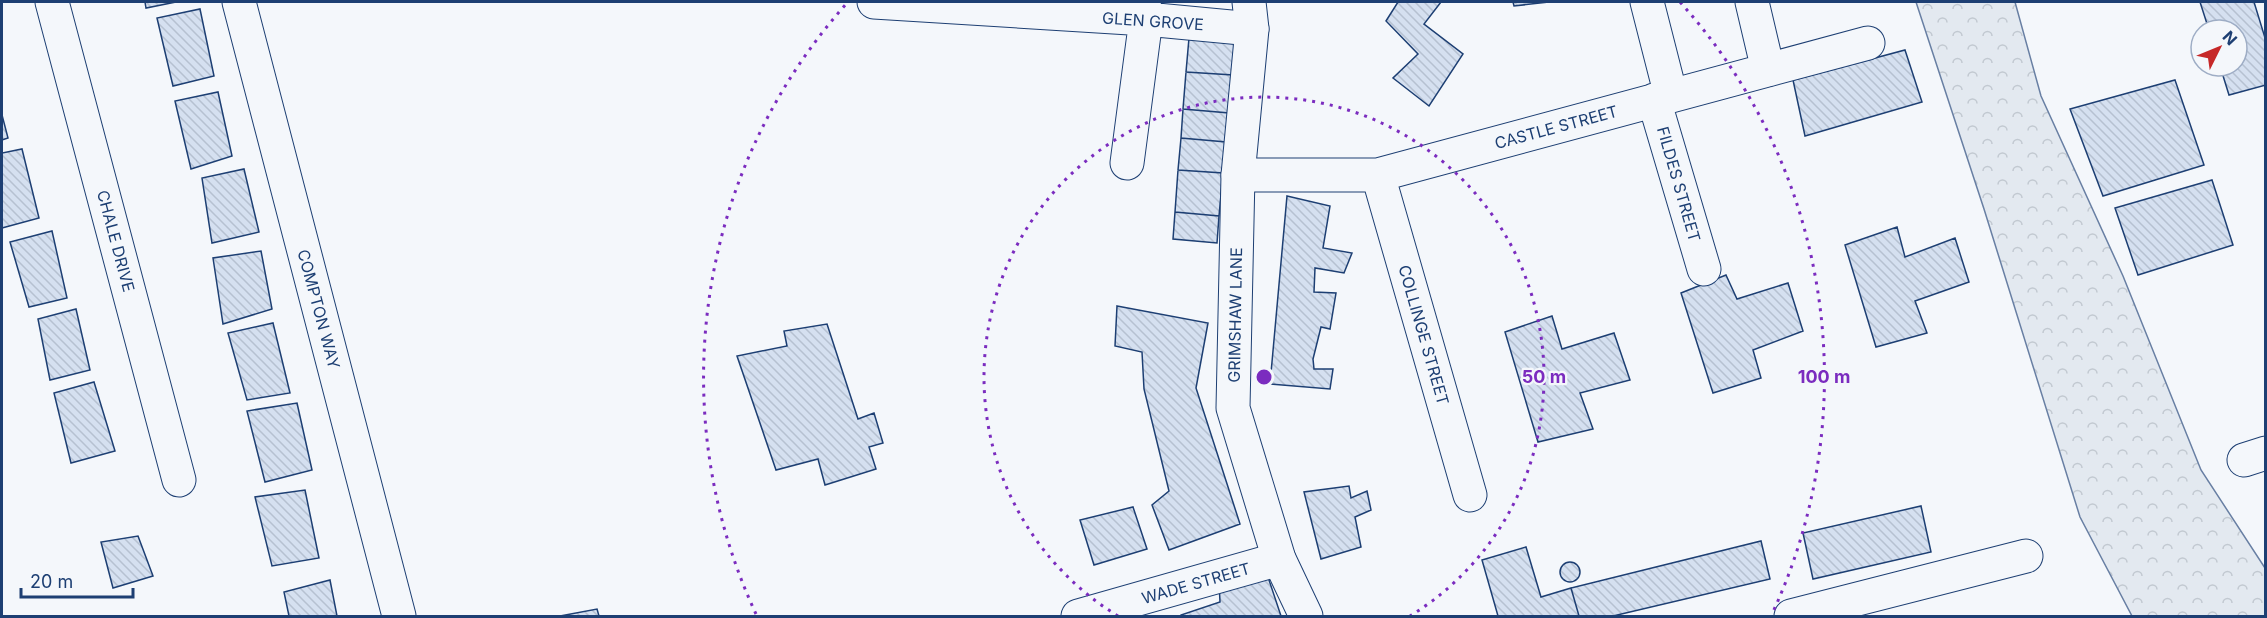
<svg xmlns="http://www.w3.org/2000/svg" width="2267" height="618" font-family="Inter,sans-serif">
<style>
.forest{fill:url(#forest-crowns);stroke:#687fa3;stroke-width:1.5}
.building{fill:url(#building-back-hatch);stroke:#1d3f73;stroke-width:1.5}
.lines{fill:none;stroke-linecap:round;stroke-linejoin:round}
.minor-casing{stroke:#1d3f73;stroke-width:35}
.major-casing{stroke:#1d3f73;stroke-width:35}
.minor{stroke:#f4f7fb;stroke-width:33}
.major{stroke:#f4f7fb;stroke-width:33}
.ring{fill:none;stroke:#7b2cbf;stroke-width:3;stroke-dasharray:3 6}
.labels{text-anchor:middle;stroke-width:4.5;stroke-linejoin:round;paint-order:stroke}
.street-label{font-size:16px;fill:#1d3f73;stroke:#f4f7fb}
.centre{fill:#7b2cbf;stroke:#f4f7fb;stroke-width:3}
.ring-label{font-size:18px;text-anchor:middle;font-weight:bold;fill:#7b2cbf;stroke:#f4f7fb;stroke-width:4.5;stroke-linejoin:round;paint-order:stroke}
</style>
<defs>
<pattern id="forest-crowns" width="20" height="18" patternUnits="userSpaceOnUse" patternTransform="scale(1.5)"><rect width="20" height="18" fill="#e3e9f0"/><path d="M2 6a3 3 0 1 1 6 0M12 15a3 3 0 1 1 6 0" fill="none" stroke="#c2c9d1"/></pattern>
<pattern id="building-back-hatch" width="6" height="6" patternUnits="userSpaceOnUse" patternTransform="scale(1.5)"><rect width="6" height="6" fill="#d5e0f0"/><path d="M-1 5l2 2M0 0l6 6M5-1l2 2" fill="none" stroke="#b6c1d1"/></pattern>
</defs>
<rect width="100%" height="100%" fill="#f4f7fb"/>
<path class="forest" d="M1916 2H2015L2041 96 2123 276 2201 470 2265 568V616H2132L2080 517 1984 209Z"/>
<path class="building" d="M145 2H176L146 8Z
M1398 2H1441L1424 24 1463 54 1429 106 1393 78 1418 54 1386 21Z
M1513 2H1549L1514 6Z
M2200 2H2254L2266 41V85L2229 95 2220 66H2237V30H2209Z
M200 9 214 76 173 86 157 18Z
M1189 38 1235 41 1233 75 1186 72Z
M1905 50 1922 102 1805 136 1793 80Z
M1186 72 1233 75 1229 113 1183 109Z
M2175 80 2204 165 2103 196 2070 109Z
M218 92 232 156 191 169 175 101Z
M1183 109 1229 113 1226 142 1181 138Z
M2 115 8 138 2 140Z
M1181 138 1226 142 1223 173 1178 170Z
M22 149 39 218 2 228V153Z
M244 169 259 232 212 243 202 178Z
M1178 170 1223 173 1219 216 1175 212Z
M2212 180 2233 245 2138 275 2115 208Z
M1287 196 1330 206 1323 248 1352 253 1344 273 1315 268 1314 292 1336 293 1330 329 1321 327 1313 359 1314 369H1333L1330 389 1270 384Z
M1175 212 1219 216 1217 243 1173 239Z
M1897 227 1905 257 1955 238 1969 282 1915 301 1927 333 1876 347 1845 245Z
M52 231 67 298 29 307 10 242Z
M261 251 272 309 223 324 213 258Z
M1726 275 1737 299 1788 283 1803 331 1753 350 1761 378 1713 393 1681 293Z
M1117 306 1208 323 1196 388 1240 524 1169 550 1152 505 1169 491 1144 389 1142 352 1115 346Z
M76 309 90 370 50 380 38 319Z
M1552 316 1562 349 1614 333 1630 380 1580 393 1593 429 1538 442 1505 332Z
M273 323 290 393 247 400 228 333Z
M827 324 858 419 874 413 883 443 869 447 876 469 825 485 818 459 776 470 737 356 787 346 784 331Z
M94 382 115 451 71 463 54 393Z
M297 403 312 470 265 482 247 411Z
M1349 486 1351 498 1367 491 1371 510 1355 517 1361 547 1321 559 1304 492Z
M305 490 319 558 272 566 255 497Z
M1921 506 1931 552 1813 579 1803 533Z
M1133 507 1147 549 1094 565 1080 520Z
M138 536 153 576 113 588 101 542Z
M1761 541 1770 579 1613 616H1579L1571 588Z
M1526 547 1541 597 1571 588 1579 616H1498L1482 560Z
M1560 572a10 10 0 1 1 20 0a10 10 0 1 1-20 0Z
M1265 568 1281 616H1181V615L1220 602 1219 582Z
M330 580 337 616H289L284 592Z
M597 609 599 616H560Z"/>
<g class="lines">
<g class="minor-casing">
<path id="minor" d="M52 2 179 480
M239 2 399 616
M874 2 1146 19 1252 29
M1647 2 1671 96
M1752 2 1768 70
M1654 100 1704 269
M1127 163 1146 19 1144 2
M1238 175H1378L1868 43
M1378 175 1470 495
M2244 460 2266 453
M1078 616 1279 559
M1791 616 2026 556"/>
</g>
<g class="major-casing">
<path id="major" d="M1249 2 1252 29 1238 175 1233 408 1279 559 1306 616"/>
</g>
<use href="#minor" class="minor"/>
<use href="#major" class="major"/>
</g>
<g class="ring">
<path d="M1118 616A280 280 0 1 1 1410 616"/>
<path d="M756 614A560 560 0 0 1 848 2M1680 2A560 560 0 0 1 1772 614"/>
</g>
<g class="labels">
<g class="street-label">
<text transform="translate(1153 21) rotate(4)" y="6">GLEN GROVE</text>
<text transform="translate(1556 127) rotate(-15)" y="6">CASTLE STREET</text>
<text transform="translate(1679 184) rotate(74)" y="6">FILDES STREET</text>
<text transform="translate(116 241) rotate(75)" y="6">CHALE DRIVE</text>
<text transform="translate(319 309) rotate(75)" y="6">COMPTON WAY</text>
<text transform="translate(1235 315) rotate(-89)" y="6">GRIMSHAW LANE</text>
<text transform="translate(1424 335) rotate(74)" y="6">COLLINGE STREET</text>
<text transform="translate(1196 583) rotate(-16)" y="6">WADE STREET</text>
</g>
</g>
<circle cx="1264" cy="377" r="9" class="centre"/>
<g class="ring-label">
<text x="1544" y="383">50 m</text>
<text x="1824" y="383">100 m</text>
</g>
<rect width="2267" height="618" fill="none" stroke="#1d3f73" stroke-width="6"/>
<g transform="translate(2219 48) rotate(47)"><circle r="28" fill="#f4f7fb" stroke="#9eadc5" stroke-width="1.5"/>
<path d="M0-4.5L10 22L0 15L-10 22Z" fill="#c62828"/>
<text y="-9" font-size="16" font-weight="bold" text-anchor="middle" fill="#1d3f73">N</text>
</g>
<path d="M21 588v9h112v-9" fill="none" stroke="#1d3f73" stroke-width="3"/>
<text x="30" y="588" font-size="18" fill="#1d3f73" stroke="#f4f7fb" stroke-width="4.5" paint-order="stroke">20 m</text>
</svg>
